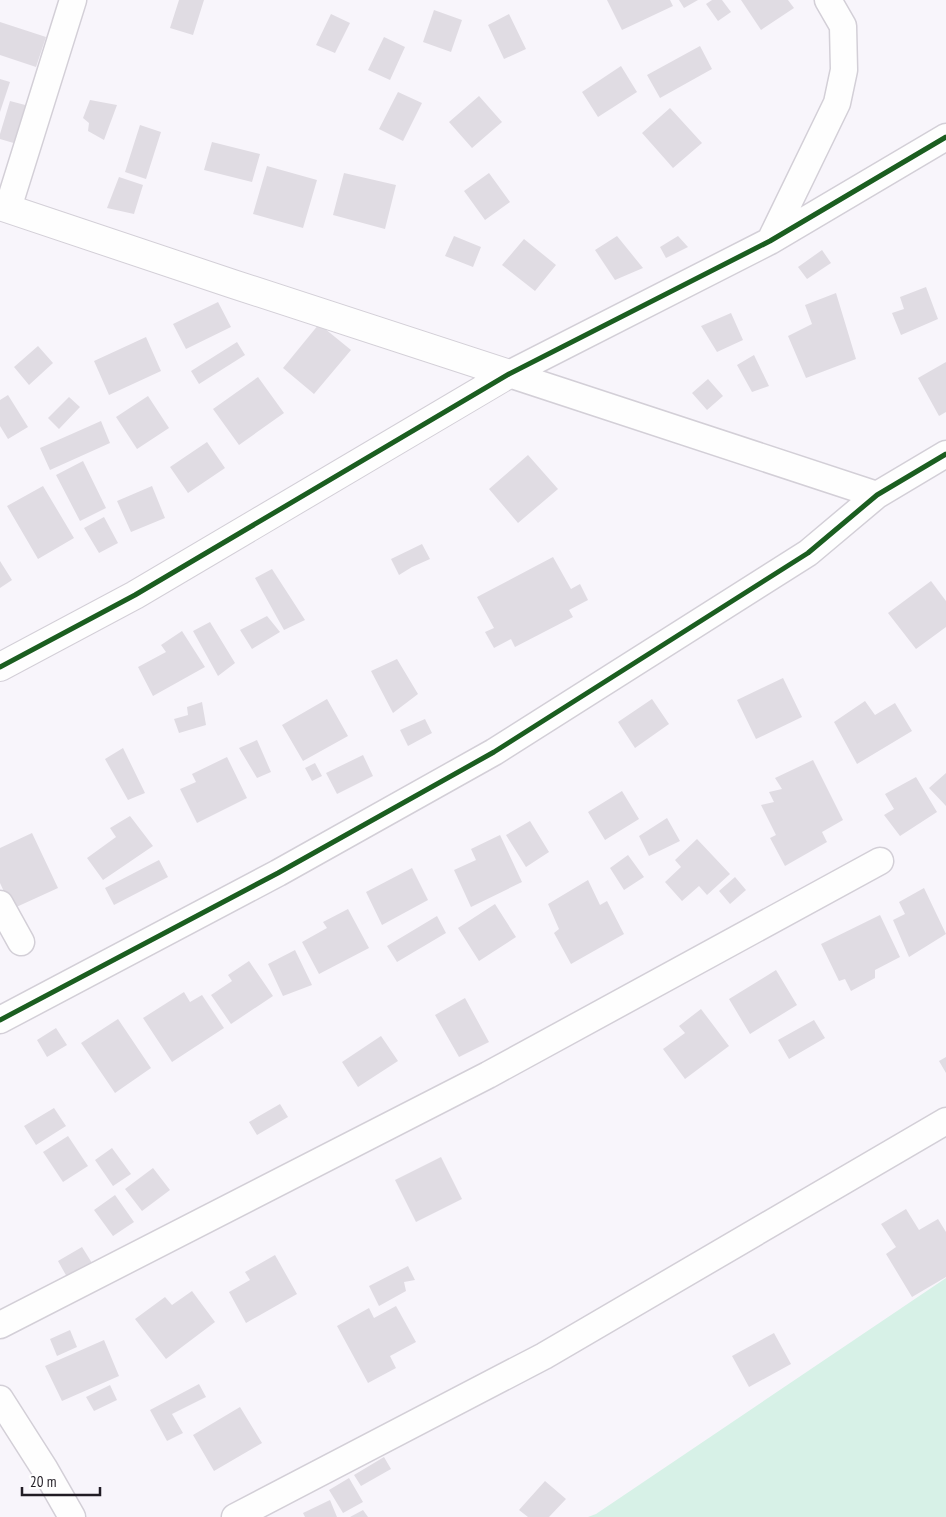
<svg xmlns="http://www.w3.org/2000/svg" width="946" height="1517" font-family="'PT Sans Narrow',sans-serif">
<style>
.green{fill:#d7f1e7}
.building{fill:#e0dce3}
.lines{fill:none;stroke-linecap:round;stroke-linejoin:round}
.minor-casing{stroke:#d3cfd7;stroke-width:29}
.tertiary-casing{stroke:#d3cfd7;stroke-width:30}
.minor{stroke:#fefefe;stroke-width:26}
.tertiary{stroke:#fefefe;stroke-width:28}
.cycleway-casing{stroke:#fff;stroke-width:8}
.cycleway{stroke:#1b5e20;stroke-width:5}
</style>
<rect width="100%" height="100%" fill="#f8f5fb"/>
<path class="green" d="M946 1278V1517H588L596 1514Z"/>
<path class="building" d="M179 0H204L193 35 170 28Z
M607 0H670L673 6 622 30Z
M679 0H698L684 8Z
M712 0H722L731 12 718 21 706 4Z
M741 0H788L794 8 761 30Z
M434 10 462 20 451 52 423 42Z
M331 14 350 23 335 53 316 45Z
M509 14 526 49 504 59 488 25Z
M0 22 46 37 36 67 0 55Z
M384 37 405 47 390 80 368 70Z
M700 46 712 69 660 98 647 75Z
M621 66 637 92 598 117 582 92Z
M0 79 10 82 0 112Z
M398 92 422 103 403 141 379 129Z
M479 96 502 122 472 148 449 122Z
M90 100 117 105 104 140 88 131 89 123 83 118Z
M10 101 29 106 17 144 0 139V134Z
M670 108 702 143 673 168 642 133Z
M140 125 161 132 146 179 125 172Z
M212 142 260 154 252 182 204 170Z
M267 166 317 180 303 228 253 214Z
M344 173 396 185 385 229 333 215Z
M489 173 510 202 485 220 464 191Z
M119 177 143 185 134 214 107 208Z
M454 236 481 247 473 267 445 256Z
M617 236 643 268 615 280 595 250Z
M678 236 688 247 666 258 660 247Z
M524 239 556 265 535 291 502 265Z
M822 250 831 263 807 279 798 267Z
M926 287 938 319 901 335 892 313 904 309 900 297Z
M836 293 856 359 806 378 788 336 812 324 805 305Z
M218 302 231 327 186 349 173 324Z
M731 313 743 340 717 352 701 326Z
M319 324 351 350 314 394 283 368Z
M146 337 161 371 109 395 94 361Z
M237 342 245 355 199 384 191 371Z
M38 346 53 363 29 385 14 367Z
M754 355 769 386 752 392 737 365Z
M946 362V412L939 416 918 378Z
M258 377 284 413 239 445 213 409Z
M708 379 723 396 707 410 692 393Z
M8 395 28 427 8 439 0 426V400Z
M148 396 169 428 137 449 116 417Z
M69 397 80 407 59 429 48 418Z
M101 421 110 443 50 470 40 448Z
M207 442 225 468 188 493 170 467Z
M528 455 558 489 518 523 489 489Z
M83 461 106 508 80 521 56 475Z
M43 486 74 538 38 559 7 506Z
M152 486 165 518 131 532 117 501Z
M104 517 118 543 99 553 84 528Z
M422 544 430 559 412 567 399 575 391 559Z
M553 557 571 589 580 584 588 600 569 610 573 617 515 647 511 639 494 648 485 632 494 628 477 597Z
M0 561 12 580 0 588Z
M272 569 305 620 284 630 255 578Z
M931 581 946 601V627L916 649 888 613Z
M267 616 280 632 252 649 240 630Z
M210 622 235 663 218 676 193 631Z
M182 631 205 667 153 696 138 667 166 652 161 645Z
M397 659 418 694 393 713 371 671Z
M783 678 802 717 756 739 737 700Z
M327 699 348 736 303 761 282 725Z
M652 699 669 724 635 748 618 722Z
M865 701 875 715 895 703 912 731 857 764 834 722Z
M202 702 206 725 179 733 174 719 188 715 187 707Z
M425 719 432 733 408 746 400 730Z
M257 740 271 772 257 778 239 748Z
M123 748 145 793 128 800 105 759Z
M363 755 373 776 337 794 326 773Z
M227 757 247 798 197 823 180 789 196 782 192 774Z
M813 760 843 820 822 832 827 842 785 866 770 838 776 835 761 805 774 802 769 792 782 789 775 778Z
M315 763 322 776 312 781 305 768Z
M946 773V806L929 788Z
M916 777 937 812 900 836 884 815 894 809 885 794Z
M622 791 639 819 605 840 588 812Z
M130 816 153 846 103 880 87 858 116 837 110 828Z
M667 818 680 841 649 856 639 836Z
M530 821 549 852 526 867 506 835Z
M32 833 58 888 12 909 0 883V848Z
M500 835 522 882 471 907 454 870 476 860 471 849Z
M697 839 730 874 707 895 699 886 682 901 665 882 681 867 675 860Z
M628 855 644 877 624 890 610 868Z
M159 860 168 877 114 905 105 888Z
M412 868 428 900 382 925 366 892Z
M735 877 746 890 730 904 719 891Z
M588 880 600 905 607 901 624 934 571 964 554 933 559 929 548 904Z
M924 888 946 934 909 957 893 920 905 914 899 902Z
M495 904 516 937 479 961 458 928Z
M348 909 369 948 319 974 302 942 327 928 323 922Z
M880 915 900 957 875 970V978L851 991 845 979 839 981 821 944Z
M437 916 446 933 397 962 387 946Z
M295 950 312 985 283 996 268 964Z
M249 961 273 996 231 1024 211 995 232 981 228 975Z
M776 970 797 1005 750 1034 729 999Z
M184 992 190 1002 202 995 224 1028 172 1062 143 1018Z
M465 998 489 1042 459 1057 435 1015Z
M701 1009 729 1046 685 1079 663 1049 685 1033 679 1026Z
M118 1019 151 1068 115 1093 81 1043Z
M814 1020 825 1038 789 1059 778 1040Z
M56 1028 67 1045 47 1057 37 1040Z
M381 1036 398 1061 358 1087 342 1062Z
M946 1057V1073L939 1061Z
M280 1104 288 1117 257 1135 249 1122Z
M54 1108 66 1126 36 1145 24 1126Z
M68 1136 88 1166 63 1182 43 1152Z
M112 1148 131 1174 113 1186 95 1160Z
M441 1157 462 1199 416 1222 395 1180Z
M153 1168 170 1190 142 1211 125 1189Z
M115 1195 134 1222 113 1236 94 1210Z
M906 1209 919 1230 938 1219 946 1232V1277L912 1297 886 1254 896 1247 881 1224Z
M82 1247 92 1263 67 1277 58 1261Z
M275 1255 297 1294 246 1323 229 1292 250 1280 245 1272Z
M408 1266 415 1280 404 1282 406 1291 379 1306 369 1286Z
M192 1291 215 1322 166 1359 135 1319 165 1297 172 1305Z
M396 1306 416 1342 390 1356 396 1368 368 1383 337 1326 369 1308 374 1318Z
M70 1330 77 1347 57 1356 50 1339Z
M774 1333 791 1364 749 1387 732 1356Z
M104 1340 119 1376 62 1401 45 1366Z
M199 1384 206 1397 172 1414 183 1433 167 1441 150 1410Z
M110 1385 117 1400 94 1411 86 1397Z
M240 1407 262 1443 214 1471 193 1435Z
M384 1457 391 1469 361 1486 354 1475Z
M349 1478 363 1502 343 1513 329 1490Z
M545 1481 566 1499 549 1517H528L519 1510Z
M330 1500 337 1517H305L303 1513Z
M363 1510 368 1517H350Z"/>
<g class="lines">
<g class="minor-casing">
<path id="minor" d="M8 208 73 0
M770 241 837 103 844 70 843 26 828 0
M509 374 770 241 946 137
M509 374 877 495
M0 904 21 942
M0 1020 278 873 494 752 808 553 877 495 946 454
M0 1325 488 1075 880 861
M0 1399 44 1468 72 1517
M235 1517 544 1356 946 1121"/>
</g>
<g class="tertiary-casing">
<path id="tertiary" d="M0 206 233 284 509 374
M0 667 135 595 509 374"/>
</g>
<use href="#minor" class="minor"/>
<use href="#tertiary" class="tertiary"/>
<g class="cycleway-casing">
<path id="cycleway" d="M0 667 135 595 509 374 770 241 946 137
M0 1020 278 873 494 752 808 553 877 495 946 454"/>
</g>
<use href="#cycleway" class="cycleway"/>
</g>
<path d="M22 1487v8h78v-8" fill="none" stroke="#211c24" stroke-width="2.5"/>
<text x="30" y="1487" font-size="15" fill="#211c24" stroke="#ffffff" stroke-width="4" paint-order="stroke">20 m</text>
</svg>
